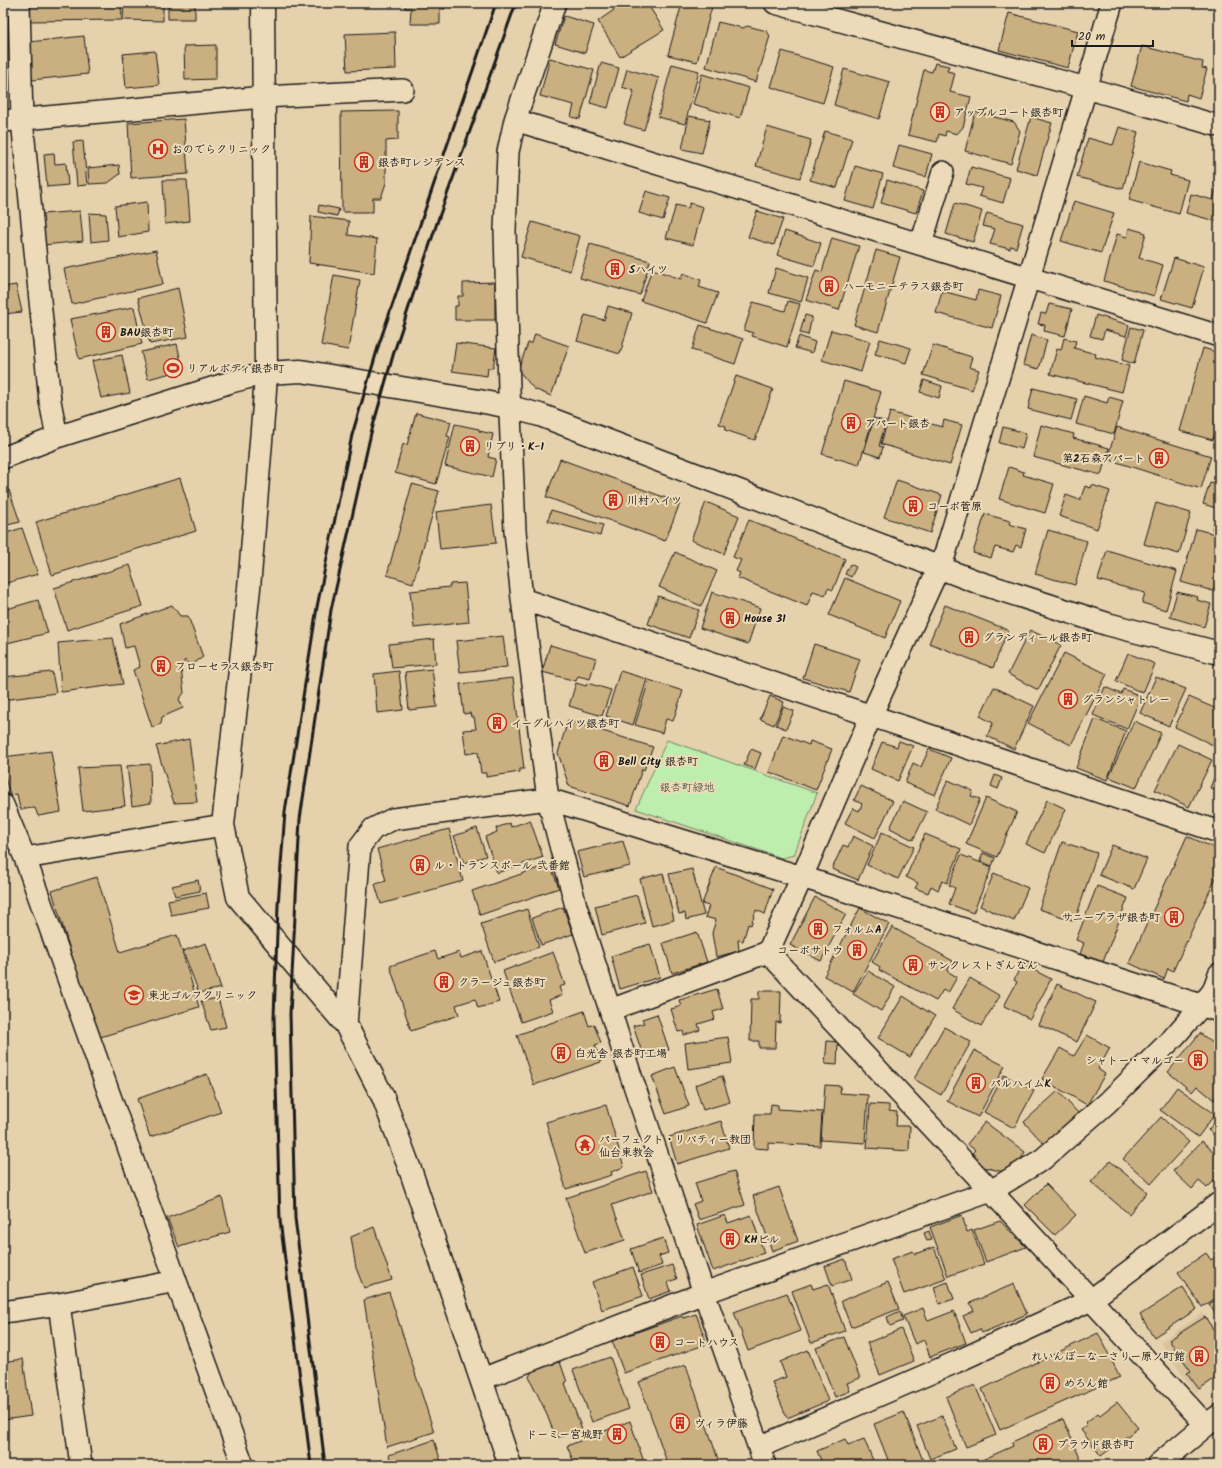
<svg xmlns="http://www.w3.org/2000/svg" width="1222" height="1468" font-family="Kalam,'Klee One',sans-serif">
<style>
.built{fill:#dac49d}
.green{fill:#beeead;stroke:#6d8564}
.building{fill:#caaf80;stroke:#1c1c1c}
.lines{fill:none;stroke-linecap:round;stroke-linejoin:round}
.street-casing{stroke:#1c1c1c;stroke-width:24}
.secondary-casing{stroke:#1c1c1c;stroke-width:25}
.street{stroke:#eddab8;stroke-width:21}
.secondary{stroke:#eddab8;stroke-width:22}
.rail{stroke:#1c1c1c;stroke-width:3}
.labels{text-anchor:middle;stroke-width:4;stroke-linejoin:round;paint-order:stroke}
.poi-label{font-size:11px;font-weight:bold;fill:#1c1c1c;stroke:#eddab8;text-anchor:start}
.park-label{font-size:11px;fill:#3c4639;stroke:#eddab8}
</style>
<rect width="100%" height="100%" fill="#e6d1ad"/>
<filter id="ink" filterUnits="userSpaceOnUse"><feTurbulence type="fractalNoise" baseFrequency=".025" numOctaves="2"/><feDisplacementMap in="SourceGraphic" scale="8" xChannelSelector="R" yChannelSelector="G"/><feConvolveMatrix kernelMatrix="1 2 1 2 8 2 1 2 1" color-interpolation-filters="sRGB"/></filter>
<g filter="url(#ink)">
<path class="built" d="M1203 1313 1219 1337V1377L1195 1393 1160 1342Z"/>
<path class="green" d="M667 740 817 793 794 855 782 858 636 809Z"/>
<path class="building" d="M28 3H121L122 20 28 21Z
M124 3H163V21L123 20Z
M168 3H195V19H168Z
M405 3H445V9H440V24H410L411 8H405Z
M609 3H647L664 30 620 57 598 21 614 10Z
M682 3H713L697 62 668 55Z
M1009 13 1078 31 1068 68 999 50Z
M564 16 594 25 585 53 555 44Z
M718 22 743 28 747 26 767 31 770 36 756 82 706 67Z
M395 32 396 69 347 71 345 34Z
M84 36 88 74 32 80 29 42Z
M216 45V79L185 80 184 46Z
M1142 46 1203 62 1202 68 1207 69 1199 98 1187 94 1186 101 1131 86Z
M155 51 159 85 126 88 123 54Z
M782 51 834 67 823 103 771 87Z
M550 58 594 70 580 119 571 117 574 105 540 96Z
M601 63 619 68 608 108 590 103Z
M935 63 949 66 947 71 955 73 950 92 971 97 963 127 957 134 946 131 945 136 939 134 937 142 908 135 924 70 932 72Z
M672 64 699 71 685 124 658 117Z
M627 69 659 78 644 130 624 124 634 91 622 87Z
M844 69 890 82 879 119 834 105Z
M702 74 749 88 740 118 693 104Z
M398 111V140L386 141V183L381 198H373V212H342L341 112Z
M975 112 1014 122 1020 131 1011 164 965 151Z
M689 116 710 120 702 153 682 149Z
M1031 117 1052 123 1037 175 1016 169Z
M184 119 188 174 131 178 128 123Z
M767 127 811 140 800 178 756 166Z
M1119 127 1138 132 1123 189 1077 177 1088 138 1113 145Z
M825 131 852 139 837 188 810 180Z
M83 141 87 185 77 186 73 142Z
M899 145 932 154 926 177 893 168Z
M54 153 55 164 66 163 68 185 47 187 44 154Z
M1139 162 1171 171 1170 175 1188 180 1179 214 1129 200Z
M119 165 120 174 108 183 89 184 88 168Z
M855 166 883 174 873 209 845 201Z
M971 167 1010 178 1003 203 979 196 982 188 966 184Z
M1219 178V222L1186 213 1191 194 1213 200Z
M163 180H187L190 221 165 224Z
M887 180 923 191 916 213 881 203Z
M646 191 670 198 663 220 639 213Z
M1074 201 1114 213 1101 253 1061 241Z
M147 202 148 232 118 237 115 206Z
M690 203 703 207 693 245 666 238 676 205 688 208Z
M955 203 982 211 973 242 946 234Z
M319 205 339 209 337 216 318 212Z
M80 211 83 241 44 245 42 214Z
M757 211 783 219 774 245 748 237Z
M89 213 106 214 108 240 91 242Z
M987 213 1023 224 1016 248 1011 246 1010 249 990 244 995 229 983 226Z
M311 216 349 221 348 235 377 239 374 273 309 263Z
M532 222 580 236 570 271 521 257Z
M1129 228 1146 233 1139 258 1163 265 1154 296 1104 281 1117 234 1127 237Z
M785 231 821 243 814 266 777 255Z
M832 238 859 246 839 310 806 300 816 270 822 272Z
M590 244 650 261 640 295 580 278Z
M156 250 163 284 72 304 64 269Z
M876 250 900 257 878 332 854 325Z
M1174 258 1204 267 1192 308 1161 299Z
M776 268 808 278 801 302 769 293Z
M652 269 681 279 683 273 701 280 699 287 718 293 707 323 641 301Z
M334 275 360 280 348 350 321 345Z
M495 282V320H455V306H458V296H463V283Z
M16 285 22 312 3 314V287Z
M178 288 188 337 150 344 138 298Z
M978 290 1001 296 992 328 936 313 942 291 976 300Z
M788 301 800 304 787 347 752 336 753 333 744 330 753 302 785 311Z
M1049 304 1072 309 1065 336 1044 331 1045 325 1038 324 1041 313 1046 314Z
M608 306 632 313 620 354 577 341 585 315 604 320Z
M134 307 142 344 79 359 70 319Z
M805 315 812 317 808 335 800 333Z
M1096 315 1129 325 1126 336 1105 330 1102 339 1090 336Z
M700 325 743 339 735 364 692 350Z
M1131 327 1143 330 1134 364 1122 360Z
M831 330 870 341 861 372 822 360Z
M535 334 569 346 551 396 534 389 518 370 528 343H532Z
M1031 335 1047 340 1039 369 1023 365Z
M799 336 815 342 812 353 795 348Z
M1064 338 1076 341 1074 348 1096 354 1095 357 1129 366 1122 392 1050 374 1057 349 1061 350Z
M880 339 911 348 906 363 875 354Z
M456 343 496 348 493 368H488L487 376 452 371Z
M177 344 183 370 148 379 141 352Z
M933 345 972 357 969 367 979 370 972 390 923 375Z
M1203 348 1219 353V420L1213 440 1180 431Z
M122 355 130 393 101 398 92 361Z
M736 376 773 389 755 440 725 430 726 426 719 424Z
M924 380 942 386 939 398 920 392Z
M844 381 881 392 859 465 822 454Z
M1033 388 1077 399 1071 420 1028 409Z
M1084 396 1107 403 1109 397 1123 401 1114 434 1076 424Z
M890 412 942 427 944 420 962 425 950 465 881 444Z
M416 413 451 422 447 436 450 437 436 484 395 473 403 444 407 445Z
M874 418 886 422 879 446 883 447 880 457 864 452Z
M455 424 479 429V431L493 434 488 457 496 459 492 477 445 466Z
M1041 425 1074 434 1073 438 1109 448 1101 475 1033 457Z
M1003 427 1026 433 1022 449 999 443Z
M1117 427 1211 456 1201 489 1107 459Z
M560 459 680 503 665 541 546 497Z
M1009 467 1024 472 1023 475 1054 484 1045 513 999 499Z
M180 478 196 531 52 575 36 522Z
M897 480 942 495 930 533 884 517Z
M1210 483 1219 485V509L1203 504Z
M412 484 439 491 413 583 387 575Z
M1092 485 1110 491 1097 529 1059 516 1066 495 1080 500 1085 486 1091 488Z
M9 490 20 522 3 526V493Z
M706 502 739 516 724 554 691 540Z
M1156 503 1191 513 1179 554 1144 544Z
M491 505 496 543 440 549 436 512Z
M551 510 603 525 600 536 548 521Z
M1217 513H1219V531L1212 529Z
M985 514 1010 521 1009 524 1026 529 1021 547 1016 545 1013 552 995 547 991 558 973 553Z
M749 520 845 559 833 590 828 588 825 595 813 591 807 606 738 578 740 573 736 571 741 560 733 557Z
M22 528 38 574 3 584V534Z
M1196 529 1219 535V570L1213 591 1181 582Z
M1048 530 1087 541 1075 585 1035 574Z
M1107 550 1177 571 1166 610 1142 603 1145 593 1098 580Z
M675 552 717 571 701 606 659 587Z
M850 564 856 567 851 577 845 574Z
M130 565 143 606 67 630 54 588Z
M845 578 900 601 885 638 829 615Z
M465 583 469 622 414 628 410 591 450 587V584Z
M712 592 760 608 748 644 700 628Z
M1177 592 1198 597 1197 600 1211 604 1204 627 1170 617Z
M658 596 699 610 689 638 648 624Z
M38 600 48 633 3 644V610Z
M172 605 180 616H188L203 657 190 666 185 660 181 668 184 693 179 699 183 708 162 717 161 724 152 727 133 670 140 667 134 646 125 648 120 624Z
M945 605 1008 630 993 668 929 643Z
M1219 610V629L1214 628Z
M1030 630 1061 645 1038 690 1008 674Z
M503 636 507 667 460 672 456 641Z
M113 638 123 684 61 692 58 643Z
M434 639 436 664 392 668 389 644Z
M814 644 860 659 849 692 803 678Z
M550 645 596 658 590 679 578 676 576 681 542 672Z
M1064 653 1107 674 1071 745 1028 723Z
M1128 653 1155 664 1143 693 1116 681Z
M432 669 437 707 409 710 405 672Z
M399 671 403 710 377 713 374 674Z
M620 671 647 679 633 725 606 716Z
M52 672 56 693 3 700V677Z
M1156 677 1186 689 1169 726 1140 713Z
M513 678 524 769H520V772L486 777V773H481L478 752 466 754 463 730 476 729 474 717H471L470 713 464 714 460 684Z
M649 680 683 691 673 721 666 719 662 733 635 725Z
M576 683 586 686 587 683 611 690 602 716 569 706Z
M994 687 1034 706 1014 749 987 736 993 723 980 716Z
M1105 687 1121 694 1123 689 1141 696 1127 729 1093 715Z
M770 696 784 702 774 725 760 719Z
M1189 697 1219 710V732L1213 745 1175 727Z
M783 707 794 711 786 729 776 725Z
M1095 719 1126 731 1107 780 1076 768Z
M568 720 653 747 644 770 642 769 630 806 569 786 558 753Z
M1134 721 1161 733 1136 788 1109 777Z
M783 735 809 745 810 741 832 749 816 790 769 772Z
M189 739 197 802 174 803 156 746Z
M899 741 913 746 898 781 871 769 882 742 897 747Z
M1178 744 1212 760 1189 807 1155 790Z
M751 749 761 753 755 769 744 765Z
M929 749 951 758 935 795 905 783 913 763 921 767Z
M51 751 61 812 38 816 35 808 20 809 17 794 10 795 3 771V757Z
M150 764 151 803 132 806 127 766Z
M1219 765V792L1210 788Z
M120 766 125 806 83 811 78 768Z
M995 775 1002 778 998 789 991 786Z
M948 780 973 791 971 796 980 799 969 825 935 809Z
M861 786 893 801 875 838 845 823 853 808 859 811 862 804 854 800Z
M986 798 1017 812 997 857 966 844Z
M1047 800 1066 809 1045 853 1026 844Z
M903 801 927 812 913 840 890 828Z
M530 820 543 857 497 873 485 837 497 832 496 828 510 823 511 827Z
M477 828 486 856 464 863 454 836Z
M449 829 463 881 381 904 375 884 386 881 377 849Z
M882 832 914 847 898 879 867 865Z
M925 834 961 849 947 883 942 881 938 890 931 886 928 893 915 888 918 883 906 877Z
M853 836 873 846 858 880 832 869 843 845 848 847Z
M1187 836 1219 850V871L1173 971 1168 968 1164 979 1129 963Z
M623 841 630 866 584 877 577 852Z
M1062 842 1097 853 1075 921 1039 909Z
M1112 845 1147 859 1134 889 1099 875Z
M983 853 995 858 992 866 980 861Z
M961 855 992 867 973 913 949 904 955 888 949 885Z
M550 864 559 888 480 915 472 891Z
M716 867 773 889 765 914 756 910 751 925 748 924 743 941 738 940 739 951 716 957 712 933 716 920 705 917 709 906 702 904Z
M692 869 704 915 686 920 685 913 679 914 669 874Z
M663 873 674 920 652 926 640 879Z
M994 873 1028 888 1014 921 980 906Z
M97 877 120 952 177 935 199 1007 97 1038 52 891Z
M198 880 200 891 175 896 172 886Z
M1097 886 1128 898 1103 962 1080 954 1084 943 1076 940Z
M206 893 209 908 171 915 168 900Z
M637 895 645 923 602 935 595 906Z
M815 897 846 914 821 961 790 945Z
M563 907 573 934 541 945 532 918Z
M860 908 889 924 853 992 824 976Z
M527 909 539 947 494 962 481 924Z
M892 927 953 961 947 971 957 977 948 993 943 990 936 1001 879 970 880 967 872 962Z
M697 932 707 962 672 973 663 943Z
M206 943 221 988 199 993 183 951Z
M650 944 660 977 620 989 611 956Z
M435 951 438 959 459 952 461 958 482 951 499 1002 478 1008 475 999 456 1005 459 1015 411 1031 390 966Z
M553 952 565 985 559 987 562 995 549 1000 553 1011 521 1022 503 971Z
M1022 964 1051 979 1030 1019 1004 1006 1017 982 1014 980Z
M868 971 895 987 881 1011 853 994Z
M970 978 1000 996 981 1026 952 1009Z
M1057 984 1096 1002 1077 1042 1039 1025Z
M717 989 723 1009 713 1012 715 1019 698 1024 700 1030 684 1035 683 1031 678 1032 671 1009 681 1006 679 1000Z
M759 991H781L780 1023 776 1022 775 1048H759V1041H750L751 999H759Z
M903 996 935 1016 910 1057 878 1038Z
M218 998 226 1027 211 1030 201 1001Z
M584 1011 589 1026 594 1024 601 1043 595 1045 601 1062 534 1085 517 1035Z
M657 1014 669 1050 656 1054 654 1051 643 1055 633 1026 644 1023 642 1019Z
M944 1027 971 1042 941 1095 914 1079Z
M1200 1033 1219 1048V1098L1217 1100 1215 1098 1214 1100 1197 1086 1192 1092 1168 1072Z
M1087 1035 1110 1048 1098 1069 1105 1074 1087 1105 1042 1079 1060 1048 1074 1056Z
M728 1037 732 1063 688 1069 685 1043Z
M827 1041 838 1042 837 1065 825 1064Z
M974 1050 1005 1066 978 1117 947 1101Z
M675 1067 689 1106 666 1114 652 1076Z
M207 1074 221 1112 150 1137 137 1099Z
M1004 1075 1034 1091 1014 1128 984 1112Z
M722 1076 730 1102 703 1110 695 1085Z
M825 1085 841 1086 840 1093 868 1095 865 1143 821 1140Z
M1177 1087 1215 1114 1198 1137 1160 1110Z
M1058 1091 1078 1113 1044 1144 1024 1122Z
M771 1104 778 1105V1109L822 1112 820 1146 768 1143V1149L754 1148 755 1114H770Z
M870 1104 889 1105V1111L897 1112 896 1126H910L909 1151 867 1148Z
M606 1105 624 1167 611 1172 612 1175 566 1189 546 1122Z
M1161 1117 1189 1142 1151 1184 1123 1159Z
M1219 1118V1140L1208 1130Z
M721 1121 729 1148 677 1164 669 1137Z
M985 1122 1025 1152 1018 1164 1004 1172 983 1167 975 1161 978 1158 972 1153 975 1150 967 1144Z
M1202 1141 1219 1157V1186L1214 1181 1207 1188 1199 1181 1192 1189 1173 1171Z
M1110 1161 1147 1192 1129 1214 1091 1182Z
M646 1171 653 1191 612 1205 625 1240 585 1253 566 1198Z
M734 1171 745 1205 699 1220 693 1204 701 1201 695 1183Z
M1046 1184 1076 1215 1055 1235 1025 1205Z
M779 1187 798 1241 772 1251 753 1196Z
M222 1197 230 1232 179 1247 167 1218Z
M725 1215 728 1223 751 1215 764 1253 713 1271 697 1225Z
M962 1215 967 1232 972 1230 984 1264 948 1276 930 1227Z
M1000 1221 1026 1247 986 1262 974 1230Z
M374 1227 392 1280 364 1288 356 1268 351 1237Z
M929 1231 932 1240 927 1241 924 1233Z
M663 1238 668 1253 659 1256 662 1265 639 1273 631 1249Z
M934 1247 946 1279 904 1294 891 1259 913 1251 915 1254Z
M1206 1253 1211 1260 1219 1255V1296L1202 1307 1178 1272Z
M845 1259 852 1279 832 1286 825 1266Z
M672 1265 677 1279 668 1282 671 1291 649 1299 641 1275Z
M633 1267 643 1296 602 1310 592 1282Z
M888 1282 899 1309 851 1327 841 1301Z
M948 1282 954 1299 939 1304 934 1287Z
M811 1284 813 1289 828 1284 845 1331 811 1343 792 1291Z
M1014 1284 1027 1314 982 1333 980 1329 971 1333 963 1316 974 1311 970 1303Z
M1183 1287 1197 1309 1154 1337 1140 1315Z
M389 1292 434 1432 387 1447 364 1300Z
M787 1293 801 1331 748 1351 734 1312Z
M1219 1298V1319L1209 1304Z
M923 1308 928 1321 954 1311 966 1343 930 1357 924 1340 915 1344 903 1316Z
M900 1311 903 1321 890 1326 887 1317Z
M696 1314 707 1344 624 1373 612 1341 682 1316 683 1318Z
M1205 1317 1219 1338V1376L1199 1389 1187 1373 1191 1371 1169 1340Z
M901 1329 914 1361 880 1375 867 1343Z
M1098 1333 1120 1377 1000 1430 982 1389Z
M844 1337 860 1378 847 1383 850 1391 835 1397 816 1348Z
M808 1350 828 1401 787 1418 772 1382 786 1377 780 1362Z
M610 1357 629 1409 592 1422 573 1370Z
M23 1359 31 1416 3 1420V1362Z
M560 1362 567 1382 565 1383 582 1430 556 1438 545 1410 529 1377 532 1371Z
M686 1365 720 1465H668L639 1382Z
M975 1385 996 1435 966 1447 946 1397Z
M1117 1402 1138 1428 1101 1456 1081 1430 1087 1425 1085 1423 1098 1413 1100 1415Z
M904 1412 924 1463 920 1465H890L874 1424Z
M942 1416 956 1449 930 1459 917 1426Z
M1063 1419 1083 1465H971L1013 1446 1012 1442Z
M630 1421 645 1465H575L567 1446Z
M845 1439 848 1445 864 1439 875 1465H823L817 1451Z
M434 1440 442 1465H392L389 1455Z"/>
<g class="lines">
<g class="street-casing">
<path id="street" d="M19 3 22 120 50 401 57 437
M555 3 515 120 508 152 505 230 509 390 515 531 522 599 548 799 576 906 610 1010 629 1070 704 1293 765 1465
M775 3 1086 88 1219 126
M515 120 1219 336
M3 121 263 97 403 90
M921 244 943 172
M3 458 57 437 231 382 266 373
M522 599 1219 832
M3 805 25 858 176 1281
M25 858 223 825
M768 952 991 1191 1206 1425
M610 1010 768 952 802 877 871 716 945 554 1112 3
M346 1025 360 846 373 829 393 819 548 799 802 877 1219 1011
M59 1304 81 1465
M3 1312 59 1304 176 1281 243 1465
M482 1379 704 1293 991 1191 1043 1159 1107 1103 1173 1038 1202 1005 1213 991 1219 974
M759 1447 956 1362 1091 1300 1219 1203"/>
</g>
<g class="secondary-casing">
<path id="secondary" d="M263 3 266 373 264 405 249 588 223 825 238 897 346 1025 383 1097 411 1172 510 1465
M266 373 301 371 479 401 510 407 540 415 980 583 1107 624 1219 653
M1158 1465 1206 1425 1219 1416"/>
</g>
<use href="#street" class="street"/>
<use href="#secondary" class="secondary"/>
<path class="rail" d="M311 1465 280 1220 274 1017 278 905 285 812 317 607 352 435 379 344 496 3
M325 1465 295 1218 290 1014 300 819 331 610 371 433 394 352 439 217 516 3"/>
</g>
</g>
<defs>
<g id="building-ring" transform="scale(1)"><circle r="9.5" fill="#eddab8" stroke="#c8321e" stroke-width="1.5"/><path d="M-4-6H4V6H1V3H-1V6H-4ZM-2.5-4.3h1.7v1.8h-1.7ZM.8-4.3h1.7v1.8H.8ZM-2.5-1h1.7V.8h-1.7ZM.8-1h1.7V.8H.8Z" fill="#c8321e"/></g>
<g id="hospital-ring" transform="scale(1)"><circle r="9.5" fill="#eddab8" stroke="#c8321e" stroke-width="1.5"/><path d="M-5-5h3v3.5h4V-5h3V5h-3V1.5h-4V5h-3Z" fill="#c8321e"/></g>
<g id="stadium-ring" transform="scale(1)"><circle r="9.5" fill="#eddab8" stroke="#c8321e" stroke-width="1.5"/><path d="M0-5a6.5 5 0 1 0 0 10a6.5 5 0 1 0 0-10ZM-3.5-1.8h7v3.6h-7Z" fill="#c8321e"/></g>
<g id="school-ring" transform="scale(1)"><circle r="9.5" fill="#eddab8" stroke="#c8321e" stroke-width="1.5"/><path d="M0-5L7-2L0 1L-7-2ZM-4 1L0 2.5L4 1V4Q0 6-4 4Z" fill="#c8321e"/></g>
<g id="temple-ring" transform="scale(1)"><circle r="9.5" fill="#eddab8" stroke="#c8321e" stroke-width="1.5"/><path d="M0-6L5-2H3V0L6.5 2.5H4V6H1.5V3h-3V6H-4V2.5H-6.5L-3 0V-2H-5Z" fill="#c8321e"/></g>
</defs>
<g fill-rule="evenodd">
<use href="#building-ring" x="940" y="112"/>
<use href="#hospital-ring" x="158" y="149"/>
<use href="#building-ring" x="364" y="162"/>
<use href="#building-ring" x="615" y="269"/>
<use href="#building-ring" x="829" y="286"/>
<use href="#building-ring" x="106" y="332"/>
<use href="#stadium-ring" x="173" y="368"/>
<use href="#building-ring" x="851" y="423"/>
<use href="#building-ring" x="470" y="446"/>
<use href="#building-ring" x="1159" y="458"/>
<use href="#building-ring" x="613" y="500"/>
<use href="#building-ring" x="913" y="506"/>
<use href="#building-ring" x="730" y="618"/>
<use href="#building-ring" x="969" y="637"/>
<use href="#building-ring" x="161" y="666"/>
<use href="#building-ring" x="1068" y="699"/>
<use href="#building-ring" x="497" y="723"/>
<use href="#building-ring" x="604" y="761"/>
<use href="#building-ring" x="420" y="865"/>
<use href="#building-ring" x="1174" y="917"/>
<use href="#building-ring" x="818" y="929"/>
<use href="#building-ring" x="857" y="950"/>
<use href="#building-ring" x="913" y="965"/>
<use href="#building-ring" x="444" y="982"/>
<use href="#school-ring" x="134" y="995"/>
<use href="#building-ring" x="561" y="1053"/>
<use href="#building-ring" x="1198" y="1060"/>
<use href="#building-ring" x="976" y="1083"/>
<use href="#temple-ring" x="585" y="1145"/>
<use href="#building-ring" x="730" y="1239"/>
<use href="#building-ring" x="660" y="1342"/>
<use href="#building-ring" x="1199" y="1356"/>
<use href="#building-ring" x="1050" y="1383"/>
<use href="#building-ring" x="680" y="1423"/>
<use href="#building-ring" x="617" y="1434"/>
<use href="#building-ring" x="1043" y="1444"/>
</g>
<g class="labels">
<g class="poi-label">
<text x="954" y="116">アップルコート銀杏町</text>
<text x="172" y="153">おのでらクリニック</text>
<text x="378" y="166">銀杏町レジデンス</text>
<text x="629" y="273">Sハイツ</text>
<text x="843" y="290">ハーモニーテラス銀杏町</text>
<text x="120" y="336">BAU銀杏町</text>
<text x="187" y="372">リアルボディ銀杏町</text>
<text x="865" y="427">アパート銀杏</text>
<text x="484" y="450">リブリ・K-1</text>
<text x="1145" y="462" text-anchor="end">第2石森アパート</text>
<text x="627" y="504">川村ハイツ</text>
<text x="927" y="510">コーポ菅原</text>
<text x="744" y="622">House 31</text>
<text x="983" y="641">グランディール銀杏町</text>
<text x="175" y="670">フローセラス銀杏町</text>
<text x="1082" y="703">グランシャトレー</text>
<text x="511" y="727">イーグルハイツ銀杏町</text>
<text x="618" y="765">Bell City 銀杏町</text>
<text x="434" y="869">ル・トランスポール 弐番館</text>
<text x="1160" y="921" text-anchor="end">サニープラザ銀杏町</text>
<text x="832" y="933">フォルムA</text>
<text x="843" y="954" text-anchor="end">コーポサトウ</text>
<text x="927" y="969">サンクレストぎんなん</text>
<text x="458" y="986">クラージュ銀杏町</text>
<text x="148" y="999">東北ゴルフクリニック</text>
<text x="575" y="1057">白光舎 銀杏町工場</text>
<text x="1184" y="1064" text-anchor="end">シャトー・マルゴー</text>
<text x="990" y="1087">パルハイムK</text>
<text x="599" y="1143">パーフェクト・リバティー教団<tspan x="599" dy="13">仙台東教会</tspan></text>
<text x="744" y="1243">KHビル</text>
<text x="674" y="1346">コートハウス</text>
<text x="1185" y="1360" text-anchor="end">れいんぼーなーさりー原ノ町館</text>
<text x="1064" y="1387">めろん館</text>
<text x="694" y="1427">ヴィラ伊藤</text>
<text x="603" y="1438" text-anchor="end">ドーミー宮城野</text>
<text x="1057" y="1448">プラウド銀杏町</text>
</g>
<g class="park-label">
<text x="687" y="791">銀杏町緑地</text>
</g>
</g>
<rect width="1222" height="1468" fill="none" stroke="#eddab8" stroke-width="16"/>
<rect x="8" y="8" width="1206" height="1452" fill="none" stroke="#1c1c1c" stroke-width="1.5" filter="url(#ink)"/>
<path d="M1072 40v6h81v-6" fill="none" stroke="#1c1c1c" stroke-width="2"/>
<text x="1078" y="40" font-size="12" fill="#1c1c1c" stroke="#eddab8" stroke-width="3" paint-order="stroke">20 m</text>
</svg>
